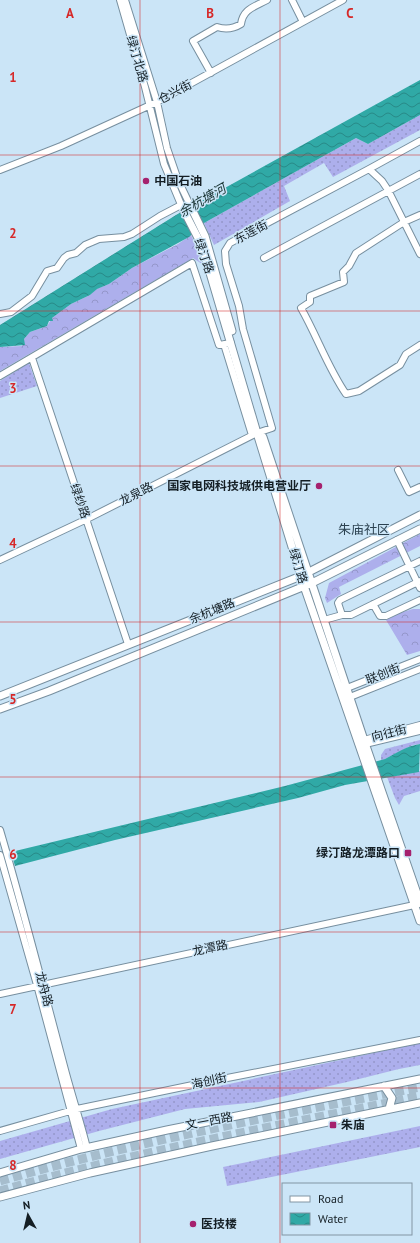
<svg xmlns="http://www.w3.org/2000/svg" width="420" height="1243" font-family="'PT Sans','Noto Sans SC',sans-serif">
<style>
.grass{fill:url(#grass-dots)}
.forest{fill:url(#forest-crowns)}
.water{fill:url(#water-waves)}
.lines{fill:none;stroke-linecap:round;stroke-linejoin:round}
.highway-tunnel{stroke:#a6bdcd;stroke-width:9;stroke-dasharray:9 4.5;stroke-linecap:butt}
.minor-casing{stroke:#778f9f;stroke-width:8}
.major-casing{stroke:#778f9f;stroke-width:9}
.minor{stroke:#fff;stroke-width:6}
.major{stroke:#fff;stroke-width:7}
.grid{fill:none;stroke:#d62828;stroke-width:1;stroke-opacity:0.55}
.poi-dot{fill:#a5216e;stroke:#cbe5f7;stroke-width:1.5}
.labels{text-anchor:middle;stroke-width:3;stroke-linejoin:round;paint-order:stroke}
.street-label{font-size:12px;fill:#141e24;stroke:#cbe5f7}
.poi-label{font-size:12px;font-weight:bold;fill:#141e24;stroke:#cbe5f7;text-anchor:start}
.water-label{font-size:13px;font-style:italic;fill:#193332;stroke:#cbe5f7}
.neighbourhood-label{font-size:13px;fill:#2c4251;stroke:#cbe5f7}
.grid-label{font-size:13px;text-anchor:middle;font-weight:bold;fill:#d62828;stroke:#cbe5f7;stroke-width:3;stroke-linejoin:round;paint-order:stroke}
</style>
<defs>
<pattern id="grass-dots" width="8" height="8" patternUnits="userSpaceOnUse"><rect width="8" height="8" fill="#adafec"/><path d="M2 2h.1M6 6h.1" fill="none" stroke="#9496ca" stroke-width="1.8" stroke-linecap="round"/></pattern>
<pattern id="forest-crowns" width="20" height="18" patternUnits="userSpaceOnUse"><rect width="20" height="18" fill="#adafec"/><path d="M2 6a3 3 0 1 1 6 0M12 15a3 3 0 1 1 6 0" fill="none" stroke="#9496ca"/></pattern>
<pattern id="water-waves" width="16" height="10" patternUnits="userSpaceOnUse"><rect width="16" height="10" fill="#30a9a6"/><path d="M0 5q4-4 8 0t8 0" fill="none" stroke="#288987"/></pattern>
</defs>
<rect width="100%" height="100%" fill="#cbe5f7"/>
<path class="grass" d="M420 115V130L333 177 324 163 284 186 290 201 214 245 204 223 356 138 368 144Z
M29 363 37 386 0 398V381Z
M420 740V744L413 745 381 761V755L385 749Z
M420 771V791L404 796 399 805 395 798 387 777Z
M420 1043V1065L399 1069 347 1082 259 1102 185 1109 99 1131 0 1159V1141L112 1109Z
M420 1126V1147L227 1186 223 1167Z"/>
<path class="forest" d="M191 235 199 252 202 264 193 258 0 371V347L22 346 24 339 30 332 47 326 52 318 71 304 90 295 96 289 109 284 132 268 178 244Z
M420 534V546L339 587 341 594 327 603 325 598 329 583Z
M413 609H420V651L407 655 386 620 403 612Z"/>
<path class="water" d="M420 80V115L368 144 356 138 204 223 189 237 132 268 109 284 97 289 90 295 71 304 52 318 53 321H49L47 326 30 332 24 339 25 345 0 347V325L176 215Z
M420 744 419 772 345 785 298 798 115 840 15 866 11 852 285 786 385 759C396 753 407 746 420 744Z"/>
<g class="lines">
<path class="highway-tunnel" d="M0 1181C138 1141 279 1115 420 1087
M0 1191C138 1151 279 1126 420 1096"/>
<g class="minor-casing">
<path id="minor" d="M120 0 145 87 164 164 182 207
M125 0 157 102 167 148 178 180 190 205
M292 0 303 22
M211 73 193 41 217 27C226 30 233 29 241 24 243 9 254 7 267 0
M369 169 382 181 388 190 420 254
M0 170 61 146 157 102 343 0
M420 215 404 222 356 253 349 266 343 272 344 282 310 296V302L301 308C317 336 328 368 346 394L359 391 400 365 406 354 420 345
M264 258 420 174
M0 314 11 312 32 296 47 271 57 268 64 258 68 255 76 253 85 245 99 239 124 237 132 234 160 216 181 205
M224 344 252 435
M32 358 128 644
M0 376 192 263 219 345 231 343
M398 470 409 492 420 487
M397 540 420 588
M0 560 87 519 257 433 272 428 243 329 239 306 226 264 225 251 230 243 369 169 420 141
M373 604 380 616H386L420 600
M342 615 338 603 340 600 420 561
M324 620 342 615H351L420 581
M347 688 420 659
M350 697 420 669
M360 741 420 725
M361 745 420 731
M0 830C23 908 43 987 64 1066 71 1093 80 1120 87 1148
M0 855 37 985 81 1149
M0 994 419 904
M0 1131 77 1109 212 1081 420 1040"/>
</g>
<g class="major-casing">
<path id="major" d="M190 205 205 236 232 331
M183 209 199 240 205 256 257 433 304 586 420 921
M263 437 365 743 420 902
M0 696 301 576 420 515
M0 709 49 691 312 583 420 529
M384 1086 392 1098 389 1109
M0 1173 81 1149 167 1130 420 1079
M0 1197 90 1173 212 1146 420 1103"/>
</g>
<use href="#minor" class="minor"/>
<use href="#major" class="major"/>
</g>
<path class="grid" d="M140 0V1243M280 0V1243M0 155H420M0 311H420M0 466H420M0 622H420M0 777H420M0 932H420M0 1088H420"/>
<g class="poi-dot">
<circle cx="146" cy="181" r="4"/>
<circle cx="319" cy="486" r="4"/>
<rect x="404" y="849" width="8" height="8" rx="2"/>
<rect x="329" y="1121" width="8" height="8" rx="2"/>
<circle cx="193" cy="1224" r="4"/>
</g>
<g class="labels">
<g class="street-label">
<text transform="translate(137 59) rotate(74)" y="4">绿汀北路</text>
<text transform="translate(175 92) rotate(-28)" y="4">仓兴街</text>
<text transform="translate(251 232) rotate(-28)" y="4">东莲街</text>
<text transform="translate(204 256) rotate(71)" y="4">绿汀路</text>
<text transform="translate(136 494) rotate(-27)" y="4">龙泉路</text>
<text transform="translate(80 501) rotate(71)" y="4">绿纱路</text>
<text transform="translate(298 566) rotate(73)" y="4">绿汀路</text>
<text transform="translate(212 611) rotate(-22)" y="4">余杭塘路</text>
<text transform="translate(383 674) rotate(-22)" y="4">联创街</text>
<text transform="translate(389 733) rotate(-14)" y="4">向往街</text>
<text transform="translate(210 948) rotate(-12)" y="4">龙潭路</text>
<text transform="translate(44 989) rotate(75)" y="4">龙舟路</text>
<text transform="translate(209 1081) rotate(-12)" y="4">海创街</text>
<text transform="translate(209 1121) rotate(-11)" y="4">文一西路</text>
</g>
<g class="poi-label">
<text x="154" y="185">中国石油</text>
<text x="311" y="490" text-anchor="end">国家电网科技城供电营业厅</text>
<text x="400" y="857" text-anchor="end">绿汀路龙潭路口</text>
<text x="341" y="1129">朱庙</text>
<text x="201" y="1228">医技楼</text>
</g>
<g class="water-label">
<text transform="translate(202 200) rotate(-30)" y="5">余杭塘河</text>
</g>
<g class="neighbourhood-label">
<text x="364" y="534">朱庙社区</text>
</g>
</g>
<g class="grid-label">
<text x="70" y="18">A</text>
<text x="210" y="18">B</text>
<text x="350" y="18">C</text>
<text x="13" y="82">1</text>
<text x="13" y="238">2</text>
<text x="13" y="393">3</text>
<text x="13" y="548">4</text>
<text x="13" y="704">5</text>
<text x="13" y="859">6</text>
<text x="13" y="1014">7</text>
<text x="13" y="1170">8</text>
</g>
<rect x="282" y="1183" width="130" height="52" fill="#cbe5f7" stroke="#8295a3"/>
<rect x="290" y="1196" width="20" height="6" fill="#ffffff" stroke="#8295a3"/>
<text x="318" y="1203" font-size="12" fill="#141e24">Road</text>
<rect x="290" y="1213" width="20" height="12" fill="url(#water-waves)" stroke="#8295a3"/>
<text x="318" y="1223" font-size="12" fill="#141e24">Water</text>
<g transform="translate(28 1215) rotate(352)" stroke="#cbe5f7" stroke-width="3" paint-order="stroke">
<path d="M0-3L7 15L0 10L-7 15Z" fill="#141e24"/>
<text y="-6" font-size="11" font-weight="bold" text-anchor="middle" fill="#141e24">N</text>
</g>
</svg>
